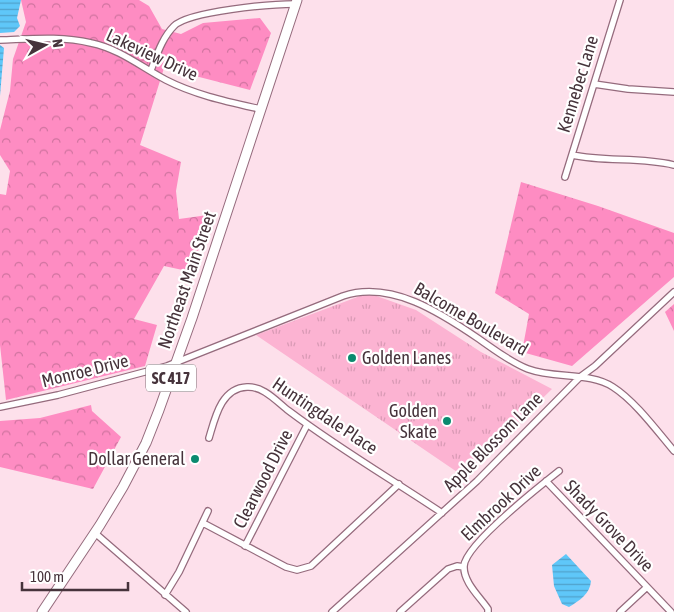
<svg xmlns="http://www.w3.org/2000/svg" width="674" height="612" font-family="'Asap Condensed',sans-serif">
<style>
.forest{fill:url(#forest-crowns)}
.park{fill:url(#park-tufts)}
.water{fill:url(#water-rules)}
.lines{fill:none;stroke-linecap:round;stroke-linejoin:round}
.minor-casing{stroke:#956b7d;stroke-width:8}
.primary-casing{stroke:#956b7d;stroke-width:11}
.minor{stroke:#fff;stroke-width:5.5}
.primary{stroke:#fff;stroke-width:9}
.poi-dot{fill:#0b8a6f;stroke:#fff;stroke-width:2}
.labels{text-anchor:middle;stroke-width:4.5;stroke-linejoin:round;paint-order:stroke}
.shield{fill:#fff;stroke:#7e7076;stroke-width:1}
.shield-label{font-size:16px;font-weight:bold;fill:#46333b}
.street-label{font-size:18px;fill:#46333b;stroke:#fff}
.poi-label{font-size:18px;fill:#46333b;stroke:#fff;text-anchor:end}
</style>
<defs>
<pattern id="forest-crowns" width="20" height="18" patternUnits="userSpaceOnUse" patternTransform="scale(1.25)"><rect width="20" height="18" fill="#fe8cc2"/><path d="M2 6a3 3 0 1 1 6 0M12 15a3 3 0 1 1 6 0" fill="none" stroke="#cf739f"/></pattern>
<pattern id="park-tufts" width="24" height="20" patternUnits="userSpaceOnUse" patternTransform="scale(1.25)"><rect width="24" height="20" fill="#fcb3d2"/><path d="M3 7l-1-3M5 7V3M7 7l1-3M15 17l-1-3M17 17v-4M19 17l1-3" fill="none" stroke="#d99ab5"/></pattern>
<pattern id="water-rules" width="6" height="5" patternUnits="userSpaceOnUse" patternTransform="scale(1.25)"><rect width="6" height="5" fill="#5fc7f9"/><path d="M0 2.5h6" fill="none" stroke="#50a2cb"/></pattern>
</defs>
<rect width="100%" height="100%" fill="#fde0eb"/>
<path class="forest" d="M21 0H139L149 6 162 29 181 34 203 23 260 18 271 33 250 90 164 68 140 145 181 162 176 191 179 219 208 215 192 272 164 266 134 319 157 325 145 366 6 400 0 345V194L6 195 10 171 0 155V130L10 91 13 59 26 22Z
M521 182 598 206 674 233V277L572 366 522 352 529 314 495 293Z
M674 304V331L665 312Z
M91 405 92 411 121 437 93 489 0 467V421L40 418Z"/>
<path class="park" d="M368 293 416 310 481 352 552 389 463 476 256 335Z"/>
<path class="water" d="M0 0H21L17 18 20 26 14 32 0 33Z
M0 45 4 48 0 96Z
M566 554 591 581C590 594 580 600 569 607L562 604 554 586 552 565Z"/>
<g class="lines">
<g class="minor-casing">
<path id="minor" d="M0 40C31 39 61 36 91 43 120 49 141 67 166 80 195 95 229 102 260 109
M151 70C157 55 162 38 174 26 189 11 272 4 295 4
M594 84 628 89 674 92
M572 155C605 162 641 157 674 165
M565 177 620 0
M0 407 58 395 167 366 343 296C391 280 441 313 479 339 495 350 510 362 528 369 555 379 590 372 613 387 635 401 657 431 674 451
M209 438C215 418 221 388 247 387 264 386 277 402 289 411 338 448 391 479 442 513
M546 481 671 612
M203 523 286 567 297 570 311 566 399 484
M95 533 186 612
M245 546 307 425
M165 595 179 572 208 511
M332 612 477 481 580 377 595 366 674 292
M400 612 448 569 457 566 464 567
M488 612V609C480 597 463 582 464 566 465 545 540 486 559 471
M620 612 647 587"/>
</g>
<g class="primary-casing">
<path id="primary" d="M42 612 100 525 123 487 146 443 159 410 192 318 297 0"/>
</g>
<use href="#minor" class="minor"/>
<use href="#primary" class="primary"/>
</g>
<g class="poi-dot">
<circle cx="352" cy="358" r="5"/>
<circle cx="447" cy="421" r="5"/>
<circle cx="195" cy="459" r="5"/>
</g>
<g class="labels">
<rect class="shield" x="146" y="364.5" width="50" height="27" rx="4"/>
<g class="shield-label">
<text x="171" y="384">SC 417</text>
</g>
<g class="street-label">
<text transform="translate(152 55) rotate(25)" y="6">Lakeview Drive</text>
<text transform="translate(578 84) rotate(-73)" y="6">Kennebec Lane</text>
<text transform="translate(187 280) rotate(-71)" y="6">Northeast Main Street</text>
<text transform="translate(471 319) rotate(30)" y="6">Balcome Boulevard</text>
<text transform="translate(85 371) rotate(-14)" y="6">Monroe Drive</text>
<text transform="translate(325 416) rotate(34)" y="6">Huntingdale Place</text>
<text transform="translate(493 442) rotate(-45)" y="6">Apple Blossom Lane</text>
<text transform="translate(263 479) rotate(-63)" y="6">Clearwood Drive</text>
<text transform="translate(501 503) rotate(-43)" y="6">Elmbrook Drive</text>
<text transform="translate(609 526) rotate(46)" y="6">Shady Grove Drive</text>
</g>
<g class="poi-label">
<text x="362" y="364" text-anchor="start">Golden Lanes</text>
<text x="437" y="417">Golden<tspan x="437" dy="21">Skate</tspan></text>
<text x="185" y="465">Dollar General</text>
</g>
</g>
<g transform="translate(45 45) rotate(82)" stroke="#ffffff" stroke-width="4" paint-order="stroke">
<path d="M0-4L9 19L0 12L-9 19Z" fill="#46333b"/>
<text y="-8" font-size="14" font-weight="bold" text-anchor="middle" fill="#46333b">N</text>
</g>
<path d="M22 582v8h106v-8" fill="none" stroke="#46333b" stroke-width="2.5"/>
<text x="30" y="582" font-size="15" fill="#46333b" stroke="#ffffff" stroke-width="4" paint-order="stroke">100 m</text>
</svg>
